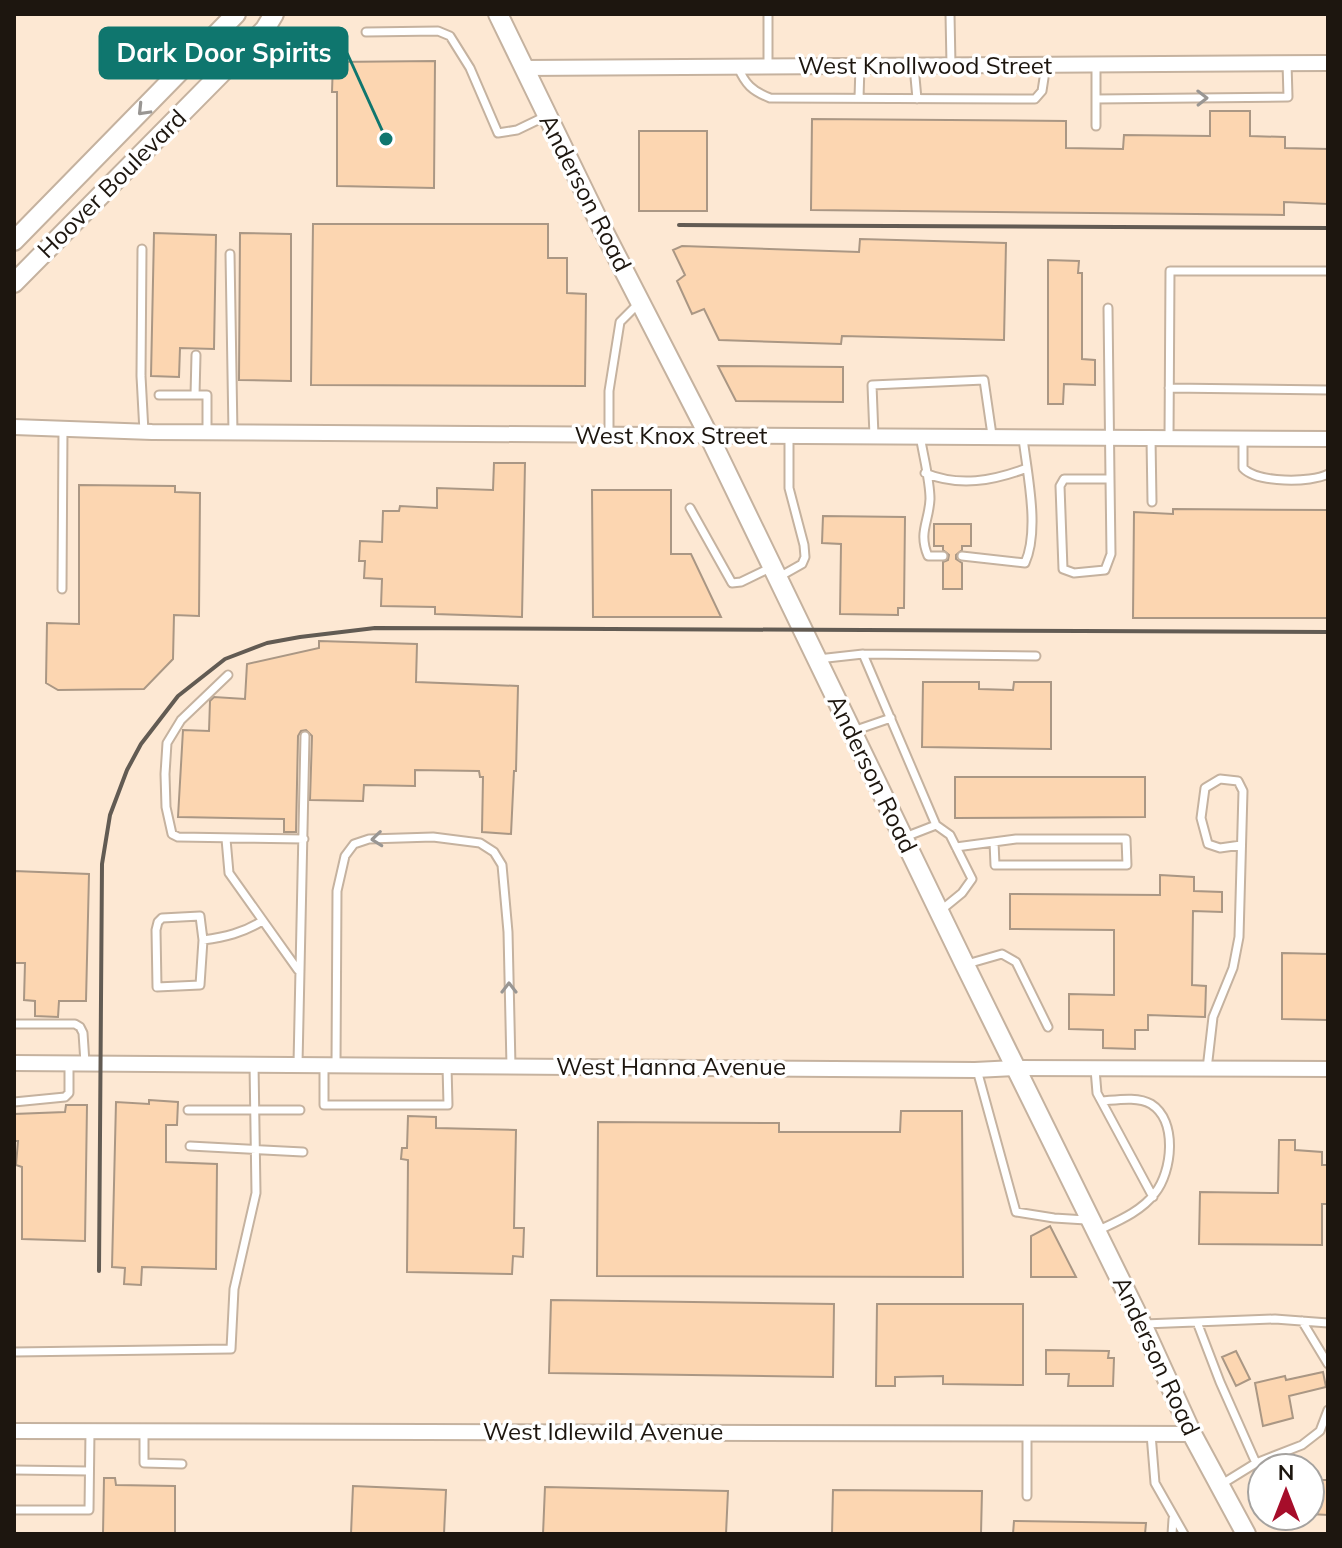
<svg xmlns="http://www.w3.org/2000/svg" width="1342" height="1548" font-family="Mulish,sans-serif">
<style>
.built{fill:#fde8d3;fill-rule:evenodd}
.building{fill:#fcd6b1;stroke:#aa9784;stroke-width:2}
.lines{fill:none;stroke-linecap:round;stroke-linejoin:round}
.lane-casing{stroke:#c5b29f;stroke-width:11}
.street-casing{stroke:#c5b29f;stroke-width:18}
.secondary-casing{stroke:#c5b29f;stroke-width:22}
.lane{stroke:#fff;stroke-width:7}
.street{stroke:#fff;stroke-width:14}
.secondary{stroke:#fff;stroke-width:18}
.rail{stroke:#625b53;stroke-width:4}
.oneway{stroke:#999693}
.labels{text-anchor:middle;stroke-width:7;stroke-linejoin:round;paint-order:stroke}
.street-label{font-size:24px;fill:#1d160f;stroke:#fff}
.leader{fill:none;stroke:#0f766e;stroke-width:3}
.callout-dot{fill:#0f766e;stroke:#fff;stroke-width:3}
.callout{fill:#0f766e;stroke:#0f766e;stroke-width:3}
.callout-label{font-size:26px;text-anchor:middle;font-weight:bold;fill:#fff}
</style>
<rect width="100%" height="100%" fill="#fdf5ed"/>
<path class="built" d="M14 14H1328V1534H14ZM1262 1468H1310V1516H1262Z"/>
<path class="building" d="M435 61 434 188 337 186V92H332L333 62Z
M1210 111H1250V136L1285 137V148L1328 149V204L1284 202V215L811 210 812 119 1066 121V148L1123 149 1124 135 1210 136Z
M639 131H707V211H639Z
M313 224H548V258H567V293L586 294 585 386 311 385Z
M154 233 216 235 214 349 180 348 179 377 151 376Z
M240 233 291 234V381L239 380Z
M860 239 1006 243 1004 340 842 336 841 344 719 340 704 309 692 314 677 281 685 275 673 250 682 246 859 252Z
M1048 260 1079 261 1078 273H1082V359L1095 360V385L1064 384 1063 404H1048Z
M718 366 843 367V402L736 401Z
M494 463H525L522 617 435 614V607L381 606 382 579 364 578 365 561H359L360 541 382 542 383 511H399L400 506 437 508V488L493 490Z
M79 485 175 486V492L200 493 199 616 174 615 173 659 144 689 58 690 46 683 47 623 79 624Z
M592 490H671V554H691L721 617H593Z
M1173 509 1328 510V618H1133L1134 512 1173 514Z
M823 516 905 517 904 608H898V615L840 614 841 544 822 543Z
M934 524H971V546H962V550L956 555V559L962 563V589H943V562L948 560 949 555 943 550V546H934Z
M319 641 417 644 416 682 518 686 516 771H514L511 834 482 832 483 777H480L479 771 415 770V786L364 785 363 801 310 800 312 736 306 730 301 731 298 736 296 832H284V819L178 817 183 730 209 731 210 701 214 697 245 699 247 664 319 648Z
M923 682H979V689L1013 690 1014 682H1051V749L922 747Z
M955 777H1145V817L955 818Z
M14 871 89 874 86 1001H59L58 1017 35 1016V1001L24 1000 25 963H14Z
M1160 875 1194 877V891L1222 892V912L1193 911 1192 985 1206 986 1205 1017 1148 1015V1030H1135V1049L1103 1048V1030L1069 1029V994L1114 995V930L1010 929V894L1160 895Z
M1282 953 1328 954V1020L1282 1019Z
M149 1100 178 1102 177 1125H166V1162L217 1164 216 1269 142 1267 141 1285 124 1284 125 1268 112 1267 116 1102 149 1104Z
M66 1105H87L85 1241 22 1239V1167L16 1165 18 1141H14V1114L65 1112Z
M901 1111H962L963 1277 597 1276 598 1122 779 1123V1132H900Z
M408 1116 436 1117V1128L516 1130 514 1228H524L523 1257 513 1256 512 1274 407 1272 408 1160 401 1159 402 1148H407Z
M1279 1140H1295V1150L1322 1152V1165H1328V1204H1322V1245L1199 1244 1200 1192 1278 1193Z
M1050 1226 1076 1277H1031V1236Z
M551 1300 834 1304 833 1377 549 1373Z
M877 1304H1023V1385L943 1384V1376L895 1377V1386H876Z
M1046 1350 1109 1351 1108 1358H1114L1113 1386H1068L1069 1374H1046Z
M1236 1351 1250 1379 1236 1386 1222 1357Z
M1323 1372 1326 1387 1289 1396 1293 1418 1263 1426 1255 1383 1285 1376 1286 1380Z
M104 1478H115L116 1485 175 1486V1534H103Z
M1310 1480H1328V1515L1310 1514Z
M353 1486 446 1490 444 1534H351Z
M545 1487 728 1491 726 1534H543Z
M833 1490 982 1491 981 1534H832Z
M1014 1521 1146 1523 1145 1534H1013Z"/>
<g class="lines">
<g class="lane-casing">
<path id="lane" d="M768 14V66
M950 14 951 65
M366 32 438 31 450 36 470 68 498 133 517 130 544 117
M1096 65V126
M914 66 917 99
M738 67C745 84 752 91 770 98L1035 99 1042 91 1046 65
M859 98 860 66
M1096 99 1288 97 1287 63
M142 249 141 376 144 432
M230 254 233 433
M1108 308 1110 479H1064L1060 486 1063 569 1074 573 1105 570 1111 554 1110 479
M1169 388 1328 390
M159 395H207V433
M195 395 196 355
M609 434V391L620 322 639 303
M920 435C923 455 930 480 930 499 929 522 918 532 928 556H943
M874 436 872 385 984 380 992 435
M1151 438 1152 502
M1169 438 1170 271H1328
M1243 439V468C1257 483 1311 483 1328 474
M925 473C959 487 993 481 1027 468
M690 508 732 583 741 582 770 568
M962 556 1025 563C1040 530 1027 473 1023 438
M779 577 802 564 805 557 804 545 789 488V436
M62 589 63 429
M863 654 1036 656
M818 659 863 654 936 825 950 835 972 879 962 893 940 911
M228 675 181 720 167 743 165 774 166 807 172 834 178 837 304 839
M853 731 891 718
M905 837 936 825
M226 839 229 873 298 970
M956 847 1016 839H1126L1127 865H995L994 842
M203 940 200 985 157 987 156 930 158 922 162 918 200 916 203 940C225 937 243 933 262 921
M967 964 1002 954 1016 962 1048 1027
M14 1024H75L80 1027 83 1033 85 1063
M298 1064 305 736
M336 1064 337 891 345 856 354 844 369 839 433 837 480 843 494 852 502 865 508 932 511 1066
M324 1065V1105H448L447 1066
M1095 1069 1097 1093 1153 1197
M1207 1069 1213 1017 1233 968 1239 937 1243 791 1238 781 1220 779 1205 788 1201 818 1208 844 1220 848 1241 845
M977 1070 1016 1212 1054 1218 1086 1220
M14 1102 65 1097 69 1093V1063
M188 1110H300
M190 1146 303 1152
M1099 1230C1118 1221 1142 1211 1155 1193 1172 1172 1178 1121 1151 1104 1138 1096 1116 1100 1102 1101
M1302 1321 1328 1364
M1197 1322 1220 1382 1256 1463
M1144 1324 1275 1319 1328 1323
M14 1352 231 1349 234 1289 256 1193 254 1064
M144 1431V1463L182 1464
M1151 1434 1155 1483 1184 1534
M14 1470 89 1471
M1222 1484 1256 1463 1302 1445 1320 1431 1328 1410
M1027 1496V1434
M14 1510H89L90 1431
M1172 1534 1173 1519"/>
</g>
<g class="street-casing">
<path id="street" d="M523 68 1328 63
M14 427 152 432 1328 439
M14 1063 975 1070 1015 1068 1328 1069
M14 1431 1192 1434"/>
</g>
<g class="secondary-casing">
<path id="secondary" d="M498 14 600 224 709 436 965 965 1142 1324 1192 1434 1246 1534
M14 241 236 14
M14 283 265 29 274 14"/>
</g>
<use href="#lane" class="lane"/>
<use href="#street" class="street"/>
<use href="#secondary" class="secondary"/>
<path class="rail" d="M679 225 1328 228
M99 1271 102 864 110 815 127 770 141 744 178 696 225 659 267 643 300 637 375 628 1328 632"/>
</g>
<defs><path id="oneway-chevron" d="M-2-3.5L2.5 0L-2 3.5" fill="none" stroke-width="1.6" stroke-linecap="round" stroke-linejoin="round" transform="scale(2)"/></defs>
<g class="oneway">
<use href="#oneway-chevron" transform="translate(1202 98) rotate(-1)"/>
<use href="#oneway-chevron" transform="translate(143 110) rotate(134)"/>
<use href="#oneway-chevron" transform="translate(377 839) rotate(174)"/>
<use href="#oneway-chevron" transform="translate(509 988) rotate(-90)"/>
</g>
<g class="labels">
<g class="street-label">
<text x="925" y="74">West Knollwood Street</text>
<text transform="translate(112 184) rotate(-45)" y="8">Hoover Boulevard</text>
<text transform="translate(585 193) rotate(63)" y="8">Anderson Road</text>
<text x="671" y="444">West Knox Street</text>
<text transform="translate(872 774) rotate(64)" y="8">Anderson Road</text>
<text x="671" y="1075">West Hanna Avenue</text>
<text transform="translate(1156 1356) rotate(65)" y="8">Anderson Road</text>
<text x="603" y="1440">West Idlewild Avenue</text>
</g>
</g>
<path class="leader" d="M386 139L347 53"/>
<circle class="callout-dot" cx="386" cy="139" r="8"/>
<rect class="callout" x="100" y="28" width="247" height="50" rx="8"/>
<g class="callout-label">
<text x="224" y="62">Dark Door Spirits</text>
</g>
<rect width="1342" height="1548" fill="none" stroke="#1d160f" stroke-width="32"/>
<g transform="translate(1286 1492)"><circle r="38" fill="#ffffff" stroke="#a5a29f" stroke-width="2"/>
<path d="M0-6L14 30L0 20L-14 30Z" fill="#a60d2a"/>
<text y="-12" font-size="22" font-weight="bold" text-anchor="middle" fill="#1d160f">N</text>
</g>
</svg>
